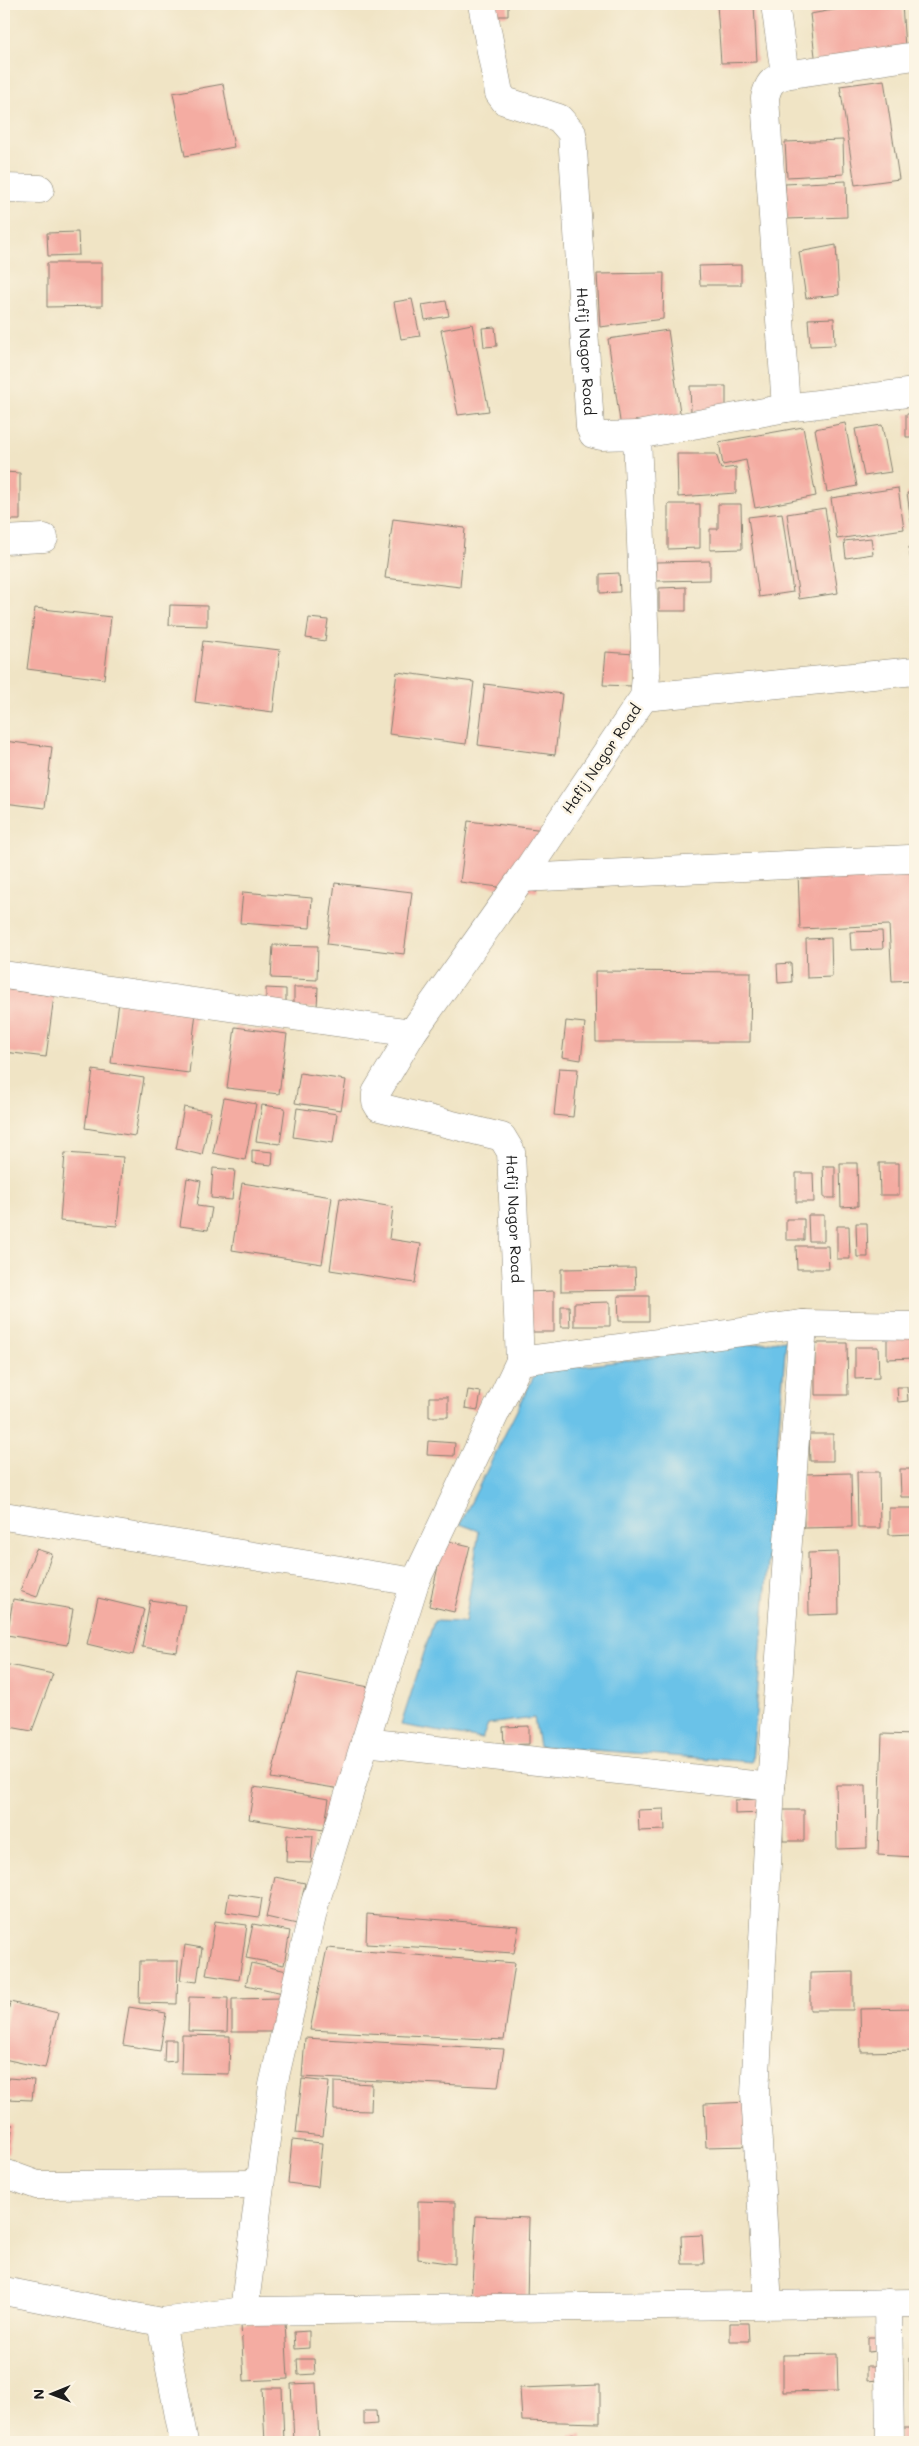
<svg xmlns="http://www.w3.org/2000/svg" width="919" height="2446" font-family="Mali,sans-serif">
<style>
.water{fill:#6ac2e8;stroke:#436f82}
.building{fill:#f4aca2}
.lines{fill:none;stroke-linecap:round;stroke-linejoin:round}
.minor-casing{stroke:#868070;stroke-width:29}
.minor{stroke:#fff;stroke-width:28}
.labels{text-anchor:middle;stroke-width:5;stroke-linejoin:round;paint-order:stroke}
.street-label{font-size:15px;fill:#1c1c1c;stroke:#fcf5e5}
</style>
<rect width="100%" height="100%" fill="#fcf5e5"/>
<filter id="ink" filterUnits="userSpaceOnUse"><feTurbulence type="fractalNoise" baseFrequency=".02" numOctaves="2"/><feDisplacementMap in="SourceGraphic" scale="10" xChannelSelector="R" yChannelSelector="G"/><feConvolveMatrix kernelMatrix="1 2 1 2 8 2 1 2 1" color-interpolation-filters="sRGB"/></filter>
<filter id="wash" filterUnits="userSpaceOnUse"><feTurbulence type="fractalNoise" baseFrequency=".0096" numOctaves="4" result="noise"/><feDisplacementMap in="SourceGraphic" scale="20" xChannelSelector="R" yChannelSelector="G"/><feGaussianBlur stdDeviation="1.12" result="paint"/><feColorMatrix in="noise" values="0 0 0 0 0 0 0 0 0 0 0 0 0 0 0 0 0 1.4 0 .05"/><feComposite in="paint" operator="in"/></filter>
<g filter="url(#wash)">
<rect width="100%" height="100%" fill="#f0e4c5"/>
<path class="water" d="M786 1340 752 1762 539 1746 534 1718 488 1724 482 1739 401 1725 434 1621 465 1622 479 1531 460 1524 536 1372Z"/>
<g id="blocks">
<path class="building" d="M488 4H508V16H488Z
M717 4H754L757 62 721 63Z
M869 4H902L906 62 817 73 810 14Z
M884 80 899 179 855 185 840 86Z
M223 84 234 147 185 156 173 93Z
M843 140 844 174 787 177 785 142Z
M846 181 847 217 787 219 785 184Z
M78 232 79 255 48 256 47 233Z
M836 245 839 295 806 298 799 252Z
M47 263H102V306L47 307Z
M741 265V285H700L699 266Z
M664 273 663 319 600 327 597 274Z
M412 299 420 336 401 339 394 302Z
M446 301 449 316 425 320 422 305Z
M834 318 835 345 810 346 808 319Z
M472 324 489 411 458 415 441 330Z
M495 327 497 346 484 347 482 328Z
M668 330 681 419 621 428 608 339Z
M690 386H726V411L691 412Z
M906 414H915V437H906Z
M845 423 857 486 827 492 815 429Z
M882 425 891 472 864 476 855 429Z
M803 427 816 496 755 508 746 460 723 465 719 442Z
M677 454H716L721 469 736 467V493L678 497Z
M4 472 20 473V520H4Z
M898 488 904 529 837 539 831 498Z
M915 492V541H914L907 493Z
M668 504H700V548L668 549Z
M718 504H741L742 549 710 550V529H718Z
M825 508 838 593 799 599 787 514Z
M782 513 793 592 759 597 748 517Z
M393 519 465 528 460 587 385 578Z
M871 538 873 554 846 558 844 541Z
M915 546V586H914L909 547Z
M710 561V580L656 581V562Z
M619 573 620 592 600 593V574Z
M686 587V611H659V588Z
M170 605 207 606V626L169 625Z
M35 608 111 617 104 679 27 669Z
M309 618 328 620 325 641 306 638Z
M203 641 280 650 273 712 195 702Z
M606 652 634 654 632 686 603 685Z
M397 672 474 682 466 744 389 734Z
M485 684 562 694 555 755 478 745Z
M4 741 52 747 45 808 4 803Z
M468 821 545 830 537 892 460 882Z
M910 868 915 980 892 981 889 925 800 929 798 873Z
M335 883 412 892 404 954 327 944Z
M243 892 312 898 310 928 240 923Z
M882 931 883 949 851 950 850 932Z
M831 938 832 977 807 978 806 939Z
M273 945 318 946 317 980 271 978Z
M791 963 792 982 778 983 777 964Z
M595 971 751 972 750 1042H596Z
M294 987H318L317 1008H294Z
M266 988 286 989V1005L266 1004Z
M4 989 54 996 46 1057 4 1052Z
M119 1002 196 1012 189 1073 111 1063Z
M566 1021 585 1023 581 1060 562 1057Z
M235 1027 287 1034 279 1094 227 1088Z
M559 1068 578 1069 573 1117 554 1115Z
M93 1070 144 1078 135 1136 85 1128Z
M300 1073 346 1080 341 1110 295 1103Z
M224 1098 256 1104 245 1160 213 1153Z
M262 1105 285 1108 280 1144 256 1141Z
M184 1107 211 1112 202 1155 176 1149Z
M297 1108 337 1114 333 1143 293 1137Z
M252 1150 273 1152 272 1165 252 1163Z
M65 1153 123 1157 117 1226 60 1221Z
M840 1163H857L858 1206 841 1207Z
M879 1163H899V1195H880Z
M823 1166H835V1198H824Z
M213 1168 235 1170 232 1200 211 1198Z
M796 1173H813L814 1202H796Z
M187 1178 201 1181 197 1206 212 1208 208 1230 180 1226Z
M242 1183 332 1197 322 1264 232 1250Z
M340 1198 393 1207 389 1239 421 1244 415 1283 330 1270Z
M808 1215H824V1241H809Z
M786 1219H804V1240H786Z
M856 1223H867L868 1257H857Z
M837 1226H849L850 1259H837Z
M796 1246H828L829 1269H797Z
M635 1268 636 1290 561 1291V1269Z
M554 1291V1332H526L525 1292Z
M618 1296H649V1321H619Z
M610 1302V1326H574V1303Z
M561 1306H569L570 1327H561Z
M887 1336H915V1358L887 1359Z
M815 1343H847L848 1395H815Z
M855 1347H878L879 1378 855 1379Z
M897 1387H907L908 1401 898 1402Z
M468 1390 481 1392 478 1410 465 1408Z
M429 1397H448V1417H429Z
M809 1434H833V1461H810Z
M428 1441 455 1443 454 1456 427 1455Z
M900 1469H915V1497H901Z
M857 1472H879L880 1528H858Z
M851 1473 852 1527 804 1528 803 1474Z
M889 1508H913V1534L889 1535Z
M444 1540 470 1546 454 1612 429 1606Z
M36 1549 52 1554 37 1597 20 1591Z
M838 1552 839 1614 809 1615 808 1553Z
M98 1598 144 1609 133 1655 87 1644Z
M13 1599 73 1609 67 1645 7 1635Z
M150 1600 185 1605 177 1652 142 1647Z
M4 1664 53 1674 32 1731 4 1726Z
M298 1673 369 1687 341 1789 271 1778Z
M529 1726V1744L504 1745 503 1727Z
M882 1734 915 1735V1857L878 1855Z
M836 1785H866L867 1848 837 1849Z
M254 1787 329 1799 324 1830 249 1819Z
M762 1799 763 1813 735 1814V1800Z
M664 1809 665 1830 639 1831 638 1810Z
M782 1810H804V1841H783Z
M287 1835 313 1836 311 1863 286 1862Z
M275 1877 305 1883 297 1924 266 1917Z
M229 1893 262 1898 259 1917 226 1912Z
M367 1914 519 1926 514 1953 366 1944Z
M215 1921 247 1925 239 1980 206 1975Z
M253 1924 290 1931 284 1965 246 1958Z
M185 1945 202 1948 197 1982 180 1980Z
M327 1948 515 1963 504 2040 310 2030Z
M140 1961H178L177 2004 139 2003Z
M251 1963 287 1971 283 1993 246 1985Z
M853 1972V2010H810V1973Z
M189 1997 228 1998 227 2032 188 2031Z
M280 1998V2032H232V1999Z
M10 2002 58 2013 45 2068 4 2059V2033Z
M129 2007 166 2013 160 2051 123 2045Z
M915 2008V2051L861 2052 860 2009Z
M182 2035 230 2036 229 2074 181 2073Z
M305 2038 504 2049 498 2087 302 2077Z
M165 2040H176V2061L164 2062Z
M8 2078 34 2080 32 2100 7 2099Z
M302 2079 329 2082 323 2136 296 2133Z
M334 2082 372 2084 371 2111 334 2110Z
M749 2102 751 2146 706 2147 704 2104Z
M4 2123 13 2125 8 2153 4 2152Z
M292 2140 322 2143 318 2187 288 2183Z
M418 2201 455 2202V2264L418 2259Z
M476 2216 529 2218 527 2302 471 2301Z
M702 2235 704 2264H682L681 2236Z
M285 2322 288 2379 244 2381 241 2324Z
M730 2323H748L749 2341H730Z
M309 2331V2348L295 2349 294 2332Z
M868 2337H878V2351L868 2352Z
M837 2354 838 2391 783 2392V2355Z
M910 2357H915V2381H910Z
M297 2359H314L315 2374 298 2375Z
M867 2366H878V2380L867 2381Z
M316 2383 319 2442H294L291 2384Z
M600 2385V2423L522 2421 520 2388Z
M262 2388H282L284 2442H265Z
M364 2411H376L377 2424 364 2425Z
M900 2428H915V2442H900Z
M570 2435H582V2442H570Z"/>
</g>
</g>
<g filter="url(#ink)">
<use href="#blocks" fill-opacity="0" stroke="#868070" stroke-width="1"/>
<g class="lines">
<g class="minor-casing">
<g id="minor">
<path id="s1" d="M482 4 499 93 505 101 559 118 572 133 590 427 593 434 601 436 637 435 646 676 644 697 633 713 522 878 412 1033 376 1093V1102L379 1107 502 1137 511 1152 520 1361"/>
<path d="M775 4 785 75C772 79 768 84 765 98L786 408"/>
<path d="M785 75 915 56"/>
<path d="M4 188 40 189"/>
<path d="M637 435 786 408 915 392"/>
<path d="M4 540 44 538"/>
<path d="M644 697 915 671"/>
<path d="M522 878 909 859"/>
<path d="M4 975 412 1033"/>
<path d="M4 1516 415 1582 520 1361 803 1324 915 1326"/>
<path d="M365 1742 771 1787"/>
<path d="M4 2173 37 2185 260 2184"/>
<path d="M4 2291 161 2322 244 2311 273 2085 315 1903 415 1582"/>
<path d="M888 2303 890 2442"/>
<path d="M768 2304 755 2094 771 1787 803 1324"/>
<path d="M244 2311 915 2303"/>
<path d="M161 2322 184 2442"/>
</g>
</g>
<use href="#minor" class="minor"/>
</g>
</g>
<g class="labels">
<g class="street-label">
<text dy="5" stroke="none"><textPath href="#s1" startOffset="396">Hafij Nagor Road</textPath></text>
<text transform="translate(602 759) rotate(-56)" y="5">Hafij Nagor Road</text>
<text dy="5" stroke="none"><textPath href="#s1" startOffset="1490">Hafij Nagor Road</textPath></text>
</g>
</g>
<rect width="919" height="2446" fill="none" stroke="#fcf5e5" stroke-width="20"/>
<g transform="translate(52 2394) rotate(269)" stroke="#fcf5e5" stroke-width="4" paint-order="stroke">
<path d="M0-4L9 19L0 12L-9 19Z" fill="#1c1c1c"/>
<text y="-8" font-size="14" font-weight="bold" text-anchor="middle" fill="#1c1c1c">N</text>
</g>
</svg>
